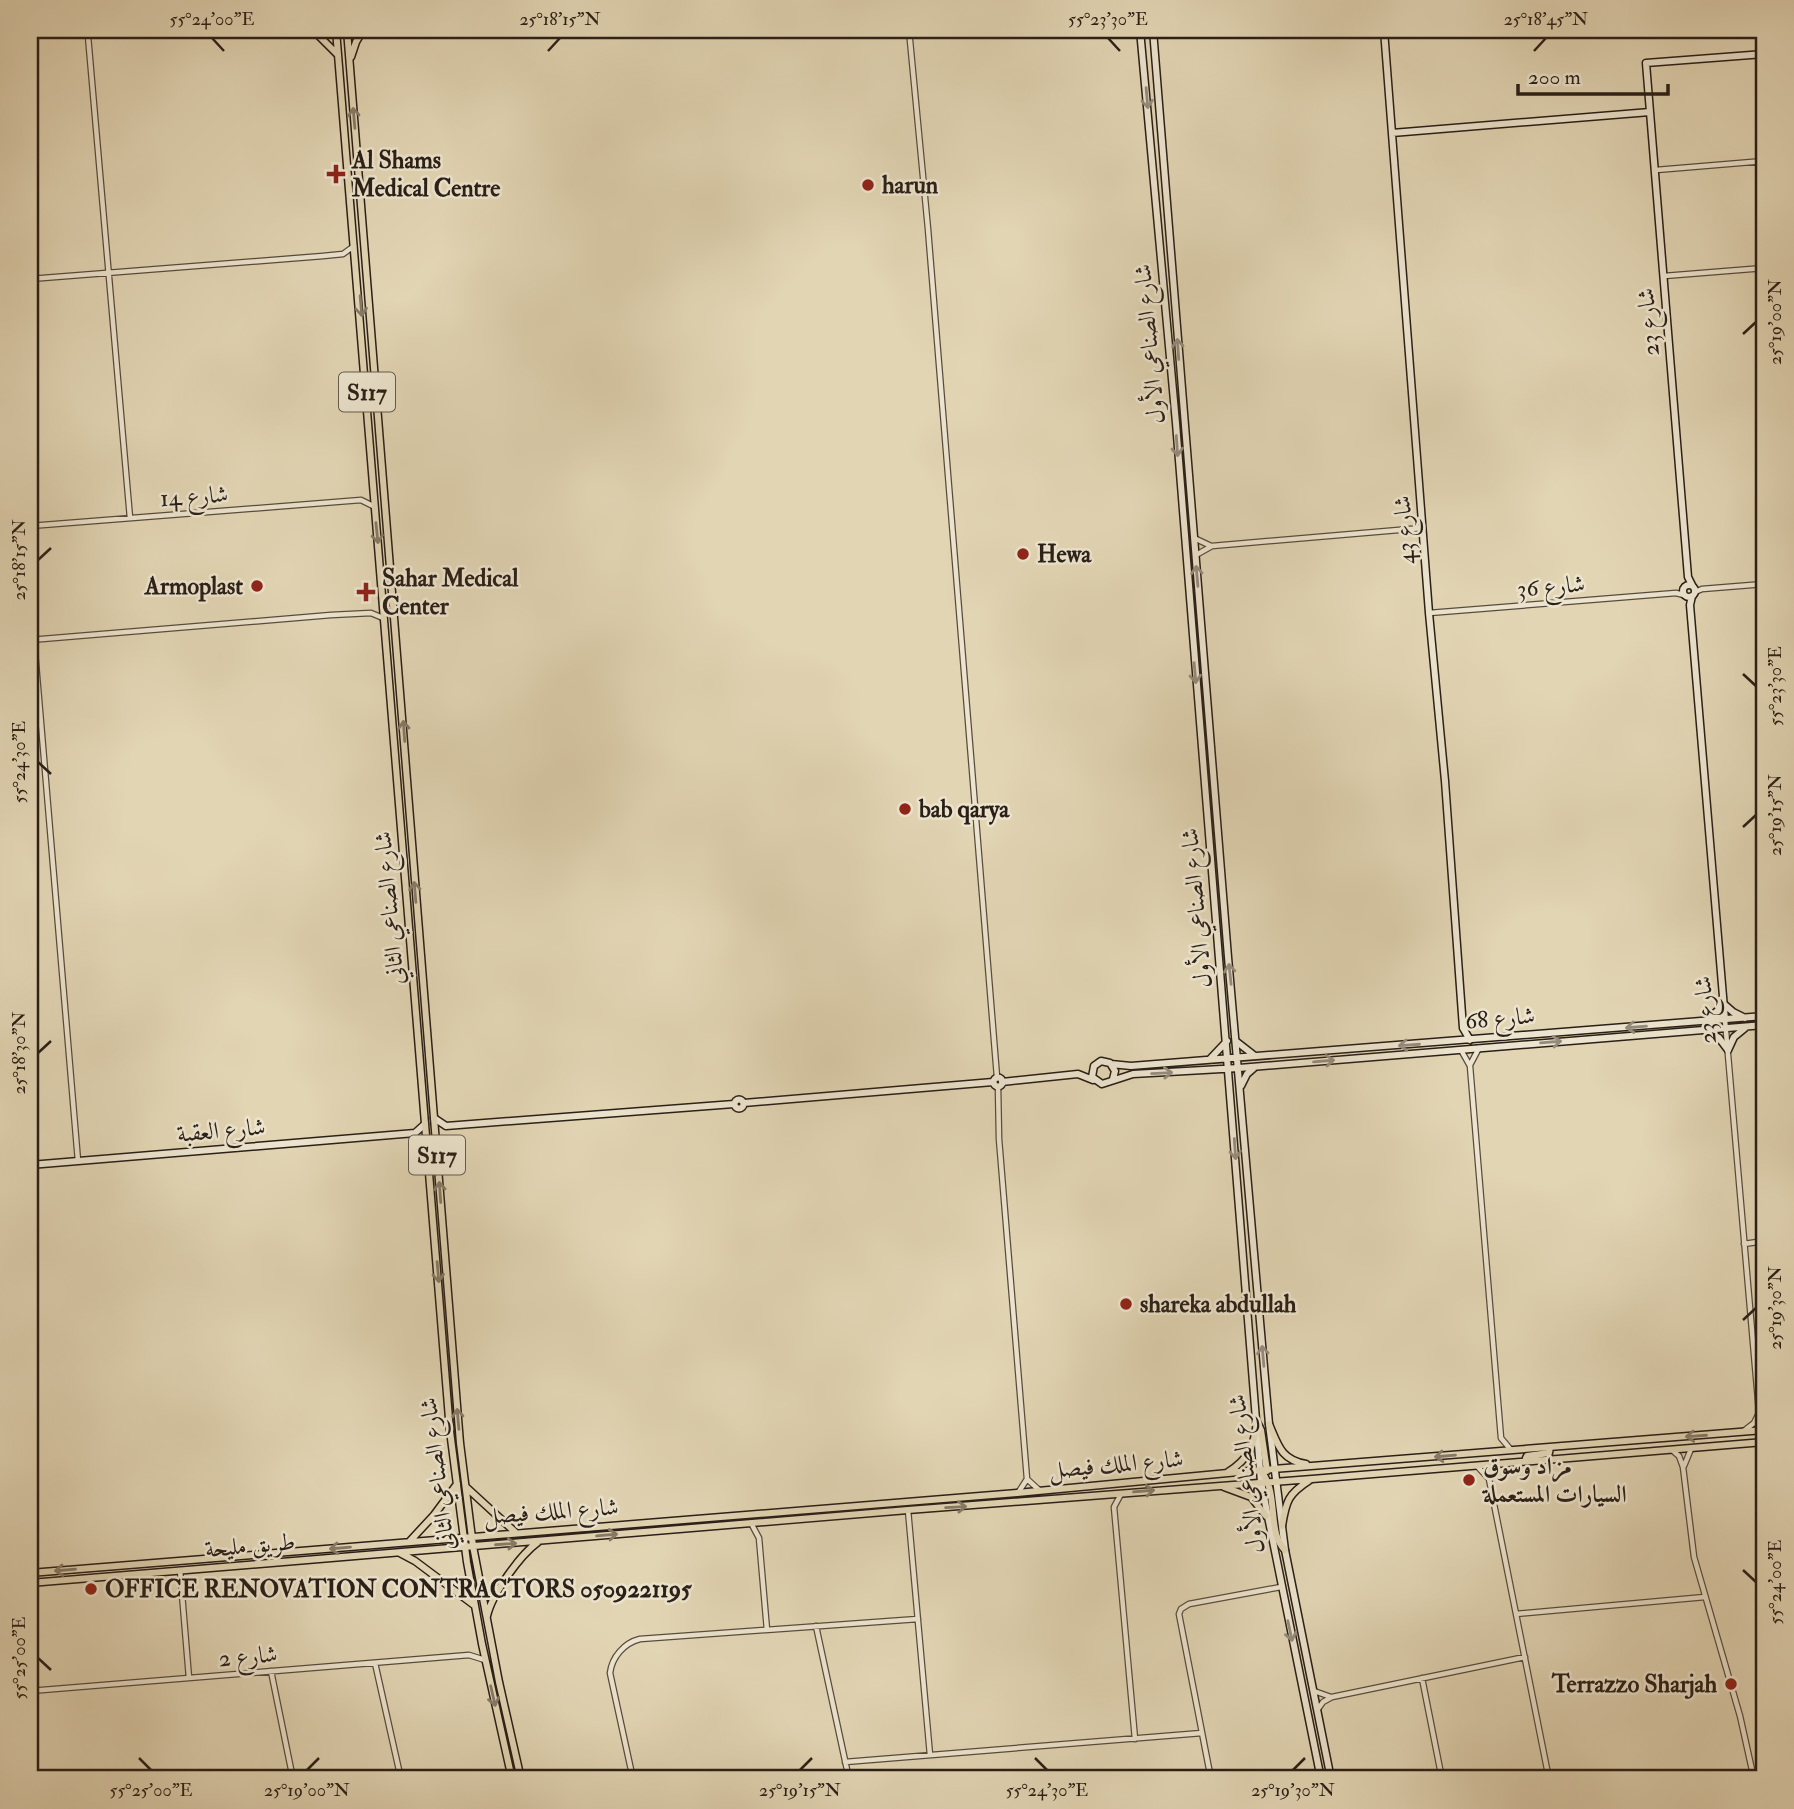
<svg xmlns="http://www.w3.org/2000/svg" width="1794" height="1809" font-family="'IM FELL Double Pica',Amiri,serif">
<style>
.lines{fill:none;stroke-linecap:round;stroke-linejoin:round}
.street-casing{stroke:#584c3e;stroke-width:7}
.secondary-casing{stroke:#2a1f17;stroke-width:9}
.primary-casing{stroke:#2a1f17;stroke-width:9}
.street{stroke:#ece4ce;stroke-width:4.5}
.secondary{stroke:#ece4ce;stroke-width:6}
.primary{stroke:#e2d5b4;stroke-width:6}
.oneway{stroke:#958b7c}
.oneway2{stroke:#867a66}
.ticks{fill:none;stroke:#2a1f17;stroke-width:2.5}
.poi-dot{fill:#8f2418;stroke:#ece4ce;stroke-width:2.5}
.labels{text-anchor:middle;stroke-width:5;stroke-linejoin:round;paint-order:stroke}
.shield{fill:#ece4ce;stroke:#645a4e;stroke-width:2}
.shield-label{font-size:23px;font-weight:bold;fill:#2a1f17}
.poi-label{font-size:24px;font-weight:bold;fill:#2a1f17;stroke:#ece4ce;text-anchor:start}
.street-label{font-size:24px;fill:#2a1f17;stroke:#ece4ce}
.neatline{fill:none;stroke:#2a1f17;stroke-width:2.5}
.ticks-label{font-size:18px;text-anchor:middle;fill:#2a1f17}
</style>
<rect width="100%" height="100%" fill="#e2d5b4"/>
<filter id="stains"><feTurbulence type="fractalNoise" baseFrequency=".00286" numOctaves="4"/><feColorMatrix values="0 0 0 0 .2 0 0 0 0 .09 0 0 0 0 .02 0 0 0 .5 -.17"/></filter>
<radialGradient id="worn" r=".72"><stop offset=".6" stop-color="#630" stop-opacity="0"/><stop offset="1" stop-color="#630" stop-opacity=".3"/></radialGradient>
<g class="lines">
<g class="street-casing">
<path id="street" d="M86 30 88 36 130 518
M909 30 928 229 997 1077
M1760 161 1764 208
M1656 170 1764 161
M1664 276 1764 268
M30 279 323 256 343 254 354 246
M30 489 33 526
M30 526 361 500 375 507
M1194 538 1211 546
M1196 555 1212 546 1422 528
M1695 592 1702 589 1764 584
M1429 613 1676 593 1684 595
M30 640 331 615 371 613 383 618
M34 640 78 1161
M1725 1020 1759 1412 1764 1420
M1461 1050 1470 1066 1501 1438 1511 1450
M1470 1065 1479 1048
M998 1086 999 1139 1027 1479 1018 1493
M1744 1244 1764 1241
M1745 1430 1754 1423 1759 1413
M1672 1450 1679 1456 1683 1467 1694 1557 1740 1716 1754 1779
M1477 1466 1489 1479 1549 1779
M1684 1466 1691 1449
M1027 1479 1039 1490
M1121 1494 1114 1507 1135 1739
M908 1510 930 1755
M751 1523 759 1538 767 1630
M180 1570 189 1678
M1516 1614 1705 1597
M816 1626 849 1779
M375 1663 401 1779
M271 1671 293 1779
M1422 1678 1442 1779
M30 1691 469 1655 485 1660
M1314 1691 1331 1697
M1318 1709 1323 1702 1332 1697 1525 1657
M845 1762 1202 1733
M261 1779 292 1777
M633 1779 610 1673C612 1657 624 1643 640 1639L918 1619
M1211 1779 1179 1614 1181 1609 1189 1604 1281 1587"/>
</g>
<g class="secondary-casing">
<path id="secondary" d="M1140 30 1176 423 1261 1482 1321 1779
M1153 30 1228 957 1269 1424 1285 1550 1331 1779
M1384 30 1429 613 1445 781 1463 1028 1470 1040
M1392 133 1650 112
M1683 591a6 6 0 1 1 12 0a6 6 0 1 1-12 0Z
M1692 585 1688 577 1646 63 1764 54
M1692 596 1690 605 1725 1020
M1725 1005 1733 1012 1745 1018
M1708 1020 1724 1004
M1706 1031 1719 1038 1728 1050
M1237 1042 1255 1056
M1728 1050 1734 1037 1745 1028
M1210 1059 1227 1041
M1111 1064 1131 1066 1764 1016
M993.5 1082a4.5 4.5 0 1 1 9 0a4.5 4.5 0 1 1-9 0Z
M1113 1079 1115 1071 1110 1063 1101 1061 1094 1066 1092 1077 1102 1084 1133 1074 1239 1068 1764 1025
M1002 1082 1078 1074 1093 1080
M1241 1086 1247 1074 1255 1067
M734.5 1104a4.5 4.5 0 1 1 9 0a4.5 4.5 0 1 1-9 0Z
M744 1103 993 1082
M434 1118 446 1126 734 1104
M30 1165 415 1133 425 1124"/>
</g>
<g class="primary-casing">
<path id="primary" d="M313 30 337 54
M336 30 450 1431 467 1562 482 1644 512 1779
M347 30 460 1443 473 1546 499 1682 521 1779
M351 57 356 42 363 30
M1257 1422 1261 1430 1267 1471
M1269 1424C1278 1445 1281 1460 1306 1464
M1528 1461 1526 1458 1527 1456 1549 1453 1550 1447
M1260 1470C1280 1492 1266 1532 1285 1550
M1228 1472C1249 1459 1254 1446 1257 1422
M466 1487 515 1532
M1224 1487 1251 1497 1266 1516
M1282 1526C1286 1501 1288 1494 1310 1480
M409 1542 434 1515 457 1484
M400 1553 415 1561 474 1605
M30 1573 1017 1493 1249 1471 1764 1430
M30 1583 908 1510 1312 1479 1764 1442
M487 1616C492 1594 520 1555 538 1542"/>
</g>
<use href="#street" class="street"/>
<use href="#secondary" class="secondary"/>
<use href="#primary" class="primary"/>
</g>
<defs><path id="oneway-shaft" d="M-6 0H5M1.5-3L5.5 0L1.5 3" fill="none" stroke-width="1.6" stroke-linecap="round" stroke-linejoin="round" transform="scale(1.75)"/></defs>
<g class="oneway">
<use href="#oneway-shaft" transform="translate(1147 98) rotate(85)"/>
<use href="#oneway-shaft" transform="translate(1178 349) rotate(-94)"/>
<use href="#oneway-shaft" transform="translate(1177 446) rotate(86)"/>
<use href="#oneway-shaft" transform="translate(1197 576) rotate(-95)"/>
<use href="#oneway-shaft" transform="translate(1195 673) rotate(85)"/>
<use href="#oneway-shaft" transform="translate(1230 974) rotate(-96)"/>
<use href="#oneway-shaft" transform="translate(1636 1027) rotate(175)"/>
<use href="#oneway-shaft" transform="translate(1551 1042) rotate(-5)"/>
<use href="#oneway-shaft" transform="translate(1409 1045) rotate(176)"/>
<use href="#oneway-shaft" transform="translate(1324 1061) rotate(-5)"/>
<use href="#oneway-shaft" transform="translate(1162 1073) rotate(-3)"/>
<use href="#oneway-shaft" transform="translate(1235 1149) rotate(86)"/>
<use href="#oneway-shaft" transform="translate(1263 1356) rotate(-95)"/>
<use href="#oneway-shaft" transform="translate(1290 1631) rotate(78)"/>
</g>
<g class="oneway2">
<use href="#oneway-shaft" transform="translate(354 118) rotate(-95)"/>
<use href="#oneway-shaft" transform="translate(361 306) rotate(85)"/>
<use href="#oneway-shaft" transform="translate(377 533) rotate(84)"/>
<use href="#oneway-shaft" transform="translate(404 731) rotate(-94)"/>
<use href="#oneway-shaft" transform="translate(415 892) rotate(-95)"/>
<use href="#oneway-shaft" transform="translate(440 1192) rotate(-94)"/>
<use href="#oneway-shaft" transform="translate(438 1272) rotate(85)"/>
<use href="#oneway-shaft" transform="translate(458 1419) rotate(-95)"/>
<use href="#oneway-shaft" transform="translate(1696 1436) rotate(176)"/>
<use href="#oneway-shaft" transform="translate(1445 1456) rotate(175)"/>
<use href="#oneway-shaft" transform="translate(1144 1491) rotate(-5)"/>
<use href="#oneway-shaft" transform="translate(956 1507) rotate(-3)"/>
<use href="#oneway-shaft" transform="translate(607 1535) rotate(-5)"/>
<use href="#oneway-shaft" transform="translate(506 1544) rotate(-4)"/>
<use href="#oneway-shaft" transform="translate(340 1548) rotate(175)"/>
<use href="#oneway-shaft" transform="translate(65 1570) rotate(175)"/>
<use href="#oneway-shaft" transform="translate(493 1696) rotate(77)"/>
</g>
<path class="ticks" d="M212 38 224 51M1108 38 1120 51M548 51 560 38M1534 51 1546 38M1743 334 1756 322M38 560 51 548M1743 674 1756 686M38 762 51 774M1743 827 1756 815M38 1053 51 1041M1743 1320 1756 1308M1743 1570 1756 1582M38 1658 51 1670M139 1758 151 1770M1035 1758 1047 1770M307 1770 319 1758M800 1770 812 1758M1293 1770 1305 1758"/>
<g class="poi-dot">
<path d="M332.5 163.5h7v7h7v7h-7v7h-7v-7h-7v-7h7z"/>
<circle cx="868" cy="185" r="7"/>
<circle cx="1023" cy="554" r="7"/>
<circle cx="257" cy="586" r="7"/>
<path d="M362.5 581.5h7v7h7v7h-7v7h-7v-7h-7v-7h7z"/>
<circle cx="905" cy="809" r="7"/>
<circle cx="1126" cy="1304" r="7"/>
<circle cx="1469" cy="1480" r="7"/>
<circle cx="91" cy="1589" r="7"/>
<circle cx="1731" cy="1684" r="7"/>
</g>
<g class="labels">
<g class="shield">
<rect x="339" y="372.5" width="56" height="39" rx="5"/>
<rect x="409" y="1135.5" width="56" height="39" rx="5"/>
</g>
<g class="shield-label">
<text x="367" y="400">S117</text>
<text x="437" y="1163">S117</text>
</g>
<g class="poi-label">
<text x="352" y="168">Al Shams<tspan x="352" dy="28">Medical Centre</tspan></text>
<text x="882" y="193">harun</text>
<text x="1037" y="562">Hewa</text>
<text x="382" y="586">Sahar Medical<tspan x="382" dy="28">Center</tspan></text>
<text x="243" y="594" text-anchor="end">Armoplast</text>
<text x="919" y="817">bab qarya</text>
<text x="1140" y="1312">shareka abdullah</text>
<text x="1483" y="1474">مزاد وسوق<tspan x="1483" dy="28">السيارات المستعملة</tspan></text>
<text x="105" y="1597">OFFICE RENOVATION CONTRACTORS 0509221195</text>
<text x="1717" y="1692" text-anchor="end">Terrazzo Sharjah</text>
</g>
<g class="street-label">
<text transform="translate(1648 322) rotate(-95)" y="8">شارع 23</text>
<text transform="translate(1149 344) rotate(-95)" y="8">شارع الصناعي الأول</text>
<text transform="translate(194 496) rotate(-4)" y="8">شارع 14</text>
<text transform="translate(1404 530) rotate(-94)" y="8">شارع 43</text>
<text transform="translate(1551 586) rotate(-5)" y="8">شارع 36</text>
<text transform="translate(389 908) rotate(-95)" y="8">شارع الصناعي الثاني</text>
<text transform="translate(1196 908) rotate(-95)" y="8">شارع الصناعي الأول</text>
<text transform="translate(1705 1010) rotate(-95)" y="8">شارع 23</text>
<text transform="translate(1500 1018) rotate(-5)" y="8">شارع 68</text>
<text transform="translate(221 1130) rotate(-5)" y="8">شارع العقبة</text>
<text transform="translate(1116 1464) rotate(-5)" y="8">شارع الملك فيصل</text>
<text transform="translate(437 1474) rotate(-97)" y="8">شارع الصناعي الثاني</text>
<text transform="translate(1246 1474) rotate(-97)" y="8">شارع الصناعي الأول</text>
<text transform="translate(551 1511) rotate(-4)" y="8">شارع الملك فيصل</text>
<text transform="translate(250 1545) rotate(-5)" y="8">طريق مليحة</text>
<text transform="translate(248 1656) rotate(-5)" y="8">شارع 2</text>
</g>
</g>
<rect width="1794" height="1809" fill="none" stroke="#e2d5b4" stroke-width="77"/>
<path d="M1518 84v10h150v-10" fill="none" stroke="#2a1f17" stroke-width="3.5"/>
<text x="1528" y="84" font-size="21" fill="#2a1f17" stroke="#ece4ce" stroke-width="5" paint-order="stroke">200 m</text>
<rect x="38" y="38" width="1718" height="1732" class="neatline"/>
<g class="ticks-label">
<text x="212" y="25">55°24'00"E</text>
<text x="560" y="25">25°18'15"N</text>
<text x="1108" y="25">55°23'30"E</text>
<text x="1546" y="25">25°18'45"N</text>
<text transform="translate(1775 322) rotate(-90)" y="6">25°19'00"N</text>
<text transform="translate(19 560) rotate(-90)" y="6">25°18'15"N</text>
<text transform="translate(1775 686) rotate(-90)" y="6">55°23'30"E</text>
<text transform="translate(19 762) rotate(-90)" y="6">55°24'30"E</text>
<text transform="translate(1775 815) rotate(-90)" y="6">25°19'15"N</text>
<text transform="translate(19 1053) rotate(-90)" y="6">25°18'30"N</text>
<text transform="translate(1775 1308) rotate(-90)" y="6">25°19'30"N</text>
<text transform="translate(1775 1582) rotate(-90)" y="6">55°24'00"E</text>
<text transform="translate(19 1658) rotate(-90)" y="6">55°25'00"E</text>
<text x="151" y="1796">55°25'00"E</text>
<text x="307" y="1796">25°19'00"N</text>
<text x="800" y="1796">25°19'15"N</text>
<text x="1047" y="1796">55°24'30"E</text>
<text x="1293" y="1796">25°19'30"N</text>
</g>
<rect width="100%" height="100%" filter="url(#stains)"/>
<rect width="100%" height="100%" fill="url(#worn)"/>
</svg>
